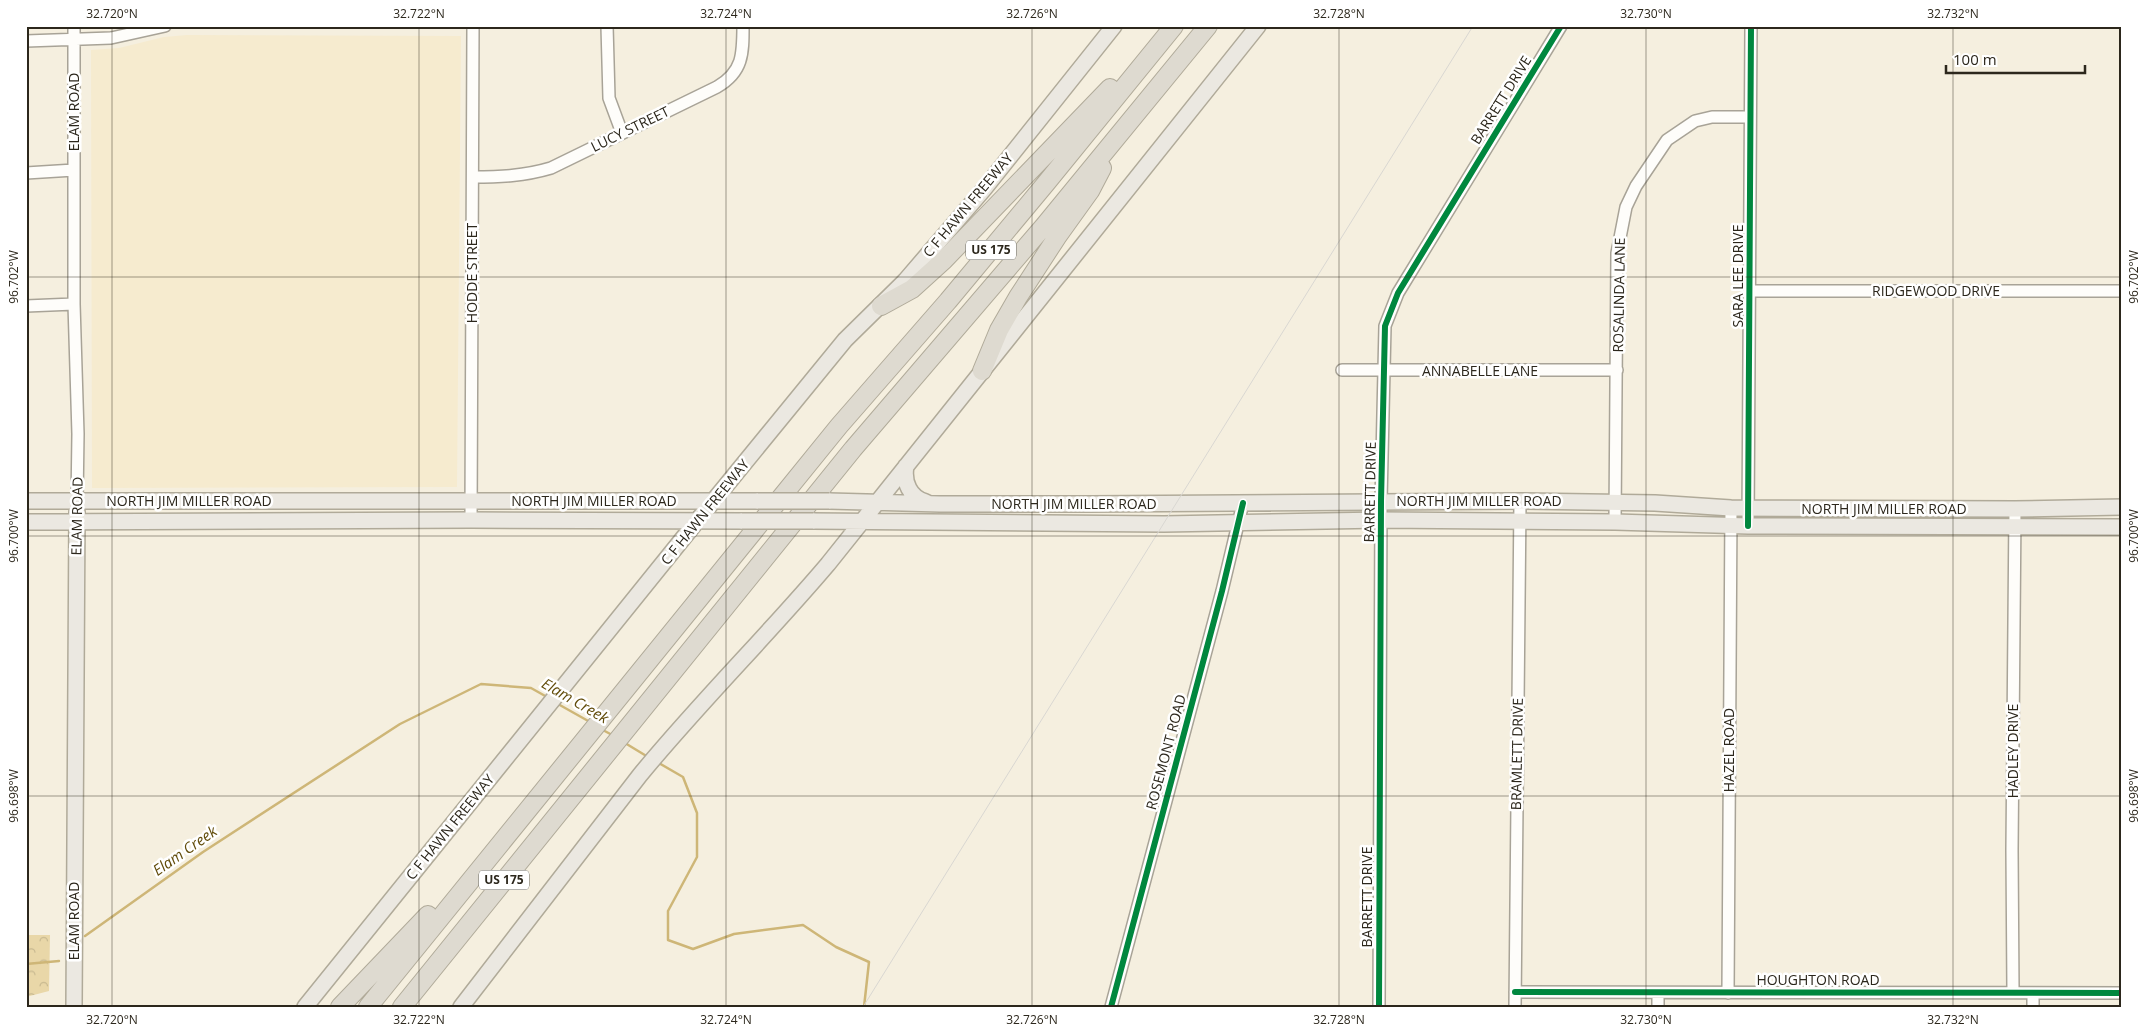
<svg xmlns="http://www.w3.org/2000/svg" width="2148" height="1033" font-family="'Open Sans',sans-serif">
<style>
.built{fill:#f6ebcf}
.forest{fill:url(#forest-crowns)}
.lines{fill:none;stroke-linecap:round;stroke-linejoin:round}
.stream{stroke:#ceb677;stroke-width:2.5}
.minor-casing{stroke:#a8a397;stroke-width:14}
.major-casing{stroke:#b0aa99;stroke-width:18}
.highway-casing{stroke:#b0aa99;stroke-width:20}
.minor{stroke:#fefdfa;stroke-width:11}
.major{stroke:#ebe8e1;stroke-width:15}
.highway{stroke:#dedad0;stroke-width:18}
.tram{stroke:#d9d7d2;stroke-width:1}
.major-bridge-casing{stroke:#b0aa99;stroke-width:18;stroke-linecap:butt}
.major-bridge{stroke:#ebe8e1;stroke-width:15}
.cycleway-casing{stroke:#fff;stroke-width:9}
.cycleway{stroke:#00873e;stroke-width:6}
.ticks{fill:none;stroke:#2c271c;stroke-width:1;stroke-opacity:0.45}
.labels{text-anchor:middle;stroke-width:5;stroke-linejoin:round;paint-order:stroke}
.shield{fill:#fff;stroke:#6b6860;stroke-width:1}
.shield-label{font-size:12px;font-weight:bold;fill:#2c271c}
.street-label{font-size:14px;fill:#2c271c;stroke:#fff}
.water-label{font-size:15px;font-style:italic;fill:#624c0a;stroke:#fff}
.neatline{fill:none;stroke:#2c271c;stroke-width:2}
.ticks-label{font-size:12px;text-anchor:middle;fill:#2c271c}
</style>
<defs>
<pattern id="forest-crowns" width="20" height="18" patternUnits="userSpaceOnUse" patternTransform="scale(1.25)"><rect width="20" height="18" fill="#e9d7a8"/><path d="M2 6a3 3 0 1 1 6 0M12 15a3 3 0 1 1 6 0" fill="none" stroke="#c8b990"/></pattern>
</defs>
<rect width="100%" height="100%" fill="#f5efdf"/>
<path class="built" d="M187 35 461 36 457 487 92 488 91 50 119 48 164 37Z"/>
<path class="forest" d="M26 935H50L49 991 26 997Z"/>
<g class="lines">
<path class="stream" d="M558 704 590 722
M601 729 614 736
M625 743 648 757
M657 762 683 777 697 813V857L668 911V940L693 949 734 934 803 925 836 947 869 962 864 1007
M85 936 203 852 400 724 481 684 531 688 547 697
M26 964 59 961"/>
<g class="minor-casing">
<path id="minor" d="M74 26V304L78 434 77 501
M607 26 609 98 622 133
M26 41 111 38 165 26
M26 173 74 170
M473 177C500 177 524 176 551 168L717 87C743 72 743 54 743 26
M1750 291H2122
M26 306 74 304
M1342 370H1617
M471 520 473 26
M1615 522 1617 253 1626 207 1636 186 1667 140 1695 121 1712 117H1750
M1748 526 1751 26
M1515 992 2122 993
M2013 992 2012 850 2015 509
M1728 993 1731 508
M2033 993V1007
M1111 1007 1222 591 1243 503
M1379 1007 1381 501 1385 326 1398 293 1561 26
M1515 1007 1520 501
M1658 1007V993"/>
</g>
<g class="major-casing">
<path id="major" d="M906 466C903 482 910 498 926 502
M26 501H758
M829 501 940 504H1091L1520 501 1655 503 1731 508 2015 509 2122 507
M813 521 1164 524 1382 520 1615 522 1748 526 2122 527
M26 522 471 520 742 521
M74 1007 77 512
M305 1007 697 521 845 340 905 281 984 189 1114 26
M461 1007 640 775C700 702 767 636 828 564L1258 26"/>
</g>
<g class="highway-casing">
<path id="highway" d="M881 306 912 289 944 260 1110 88
M982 371 999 330 1018 297 1057 237 1090 191 1102 168
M340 1007 428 915
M368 1007 839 426 948 301 1047 182 1174 26
M402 1007 853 449 1044 226 1208 26"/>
</g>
<use href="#minor" class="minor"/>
<use href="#major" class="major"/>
<use href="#highway" class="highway"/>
<path class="tram" d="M863 1007 1473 26"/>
<g class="major-bridge-casing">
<path id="major-bridge" d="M758 501H829
M742 521H813"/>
</g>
<use href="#major-bridge" class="major-bridge"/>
<g class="cycleway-casing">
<path id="cycleway" d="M1748 526 1751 26
M1515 992 2122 993
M1111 1007 1222 591 1243 503
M1379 1007 1381 501 1385 326 1398 293 1561 26"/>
</g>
<use href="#cycleway" class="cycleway"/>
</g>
<path class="ticks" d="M112 26V1007M419 26V1007M726 26V1007M1032 26V1007M1339 26V1007M1646 26V1007M1953 26V1007M26 277H2122M26 536H2122M26 796H2122"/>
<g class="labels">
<g class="shield">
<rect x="966" y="240.5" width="50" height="19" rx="4"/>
<rect x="479" y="870.5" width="50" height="19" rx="4"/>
</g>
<g class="shield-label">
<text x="991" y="254">US 175</text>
<text x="504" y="884">US 175</text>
</g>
<g class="street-label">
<text transform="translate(1501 100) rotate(-58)" y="5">BARRETT DRIVE</text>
<text transform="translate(74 112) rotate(-90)" y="5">ELAM ROAD</text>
<text transform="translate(630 129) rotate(-26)" y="5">LUCY STREET</text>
<text transform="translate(968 205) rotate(-50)" y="5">C F HAWN FREEWAY</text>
<text transform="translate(472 273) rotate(-90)" y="5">HODDE STREET</text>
<text transform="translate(1738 276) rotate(-90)" y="5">SARA LEE DRIVE</text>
<text x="1936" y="296">RIDGEWOOD DRIVE</text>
<text transform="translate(1619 295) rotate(-89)" y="5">ROSALINDA LANE</text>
<text x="1480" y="376">ANNABELLE LANE</text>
<text transform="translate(1370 492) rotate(-89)" y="5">BARRETT DRIVE</text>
<text x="189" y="506">NORTH JIM MILLER ROAD</text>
<text x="594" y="506">NORTH JIM MILLER ROAD</text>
<text x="1479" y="506">NORTH JIM MILLER ROAD</text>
<text x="1074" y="509">NORTH JIM MILLER ROAD</text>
<text x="1884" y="514">NORTH JIM MILLER ROAD</text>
<text transform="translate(705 512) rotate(-51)" y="5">C F HAWN FREEWAY</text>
<text transform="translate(77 516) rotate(-89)" y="5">ELAM ROAD</text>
<text transform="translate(1729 750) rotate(-90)" y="5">HAZEL ROAD</text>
<text transform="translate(2013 751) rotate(-90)" y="5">HADLEY DRIVE</text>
<text transform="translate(1166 752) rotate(-75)" y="5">ROSEMONT ROAD</text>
<text transform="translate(1517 754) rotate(-89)" y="5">BRAMLETT DRIVE</text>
<text transform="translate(450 827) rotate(-51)" y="5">C F HAWN FREEWAY</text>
<text transform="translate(1367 897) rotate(-90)" y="5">BARRETT DRIVE</text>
<text transform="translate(74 921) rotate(-90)" y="5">ELAM ROAD</text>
<text x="1818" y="985">HOUGHTON ROAD</text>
</g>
<g class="water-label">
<text transform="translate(575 701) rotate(30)" y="5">Elam Creek</text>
<text transform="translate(185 851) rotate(-35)" y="5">Elam Creek</text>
</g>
</g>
<rect width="2148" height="1033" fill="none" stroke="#ffffff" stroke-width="55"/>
<path d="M1946 65v8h139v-8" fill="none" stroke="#2c271c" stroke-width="2.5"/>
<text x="1953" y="65" font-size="15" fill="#2c271c" stroke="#ffffff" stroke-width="4" paint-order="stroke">100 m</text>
<rect x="28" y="28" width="2092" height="978" class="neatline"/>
<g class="ticks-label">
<text x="112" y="18">32.720°N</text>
<text x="419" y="18">32.722°N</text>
<text x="726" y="18">32.724°N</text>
<text x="1032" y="18">32.726°N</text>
<text x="1339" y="18">32.728°N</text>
<text x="1646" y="18">32.730°N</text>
<text x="1953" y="18">32.732°N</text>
<text transform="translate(2134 277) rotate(-90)" y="4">96.702°W</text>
<text transform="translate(14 277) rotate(-90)" y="4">96.702°W</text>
<text transform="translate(2134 536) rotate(-90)" y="4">96.700°W</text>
<text transform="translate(14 536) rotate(-90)" y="4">96.700°W</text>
<text transform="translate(2134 796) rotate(-90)" y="4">96.698°W</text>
<text transform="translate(14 796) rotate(-90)" y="4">96.698°W</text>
<text x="112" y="1024">32.720°N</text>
<text x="419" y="1024">32.722°N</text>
<text x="726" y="1024">32.724°N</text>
<text x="1032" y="1024">32.726°N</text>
<text x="1339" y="1024">32.728°N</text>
<text x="1646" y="1024">32.730°N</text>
<text x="1953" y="1024">32.732°N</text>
</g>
</svg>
